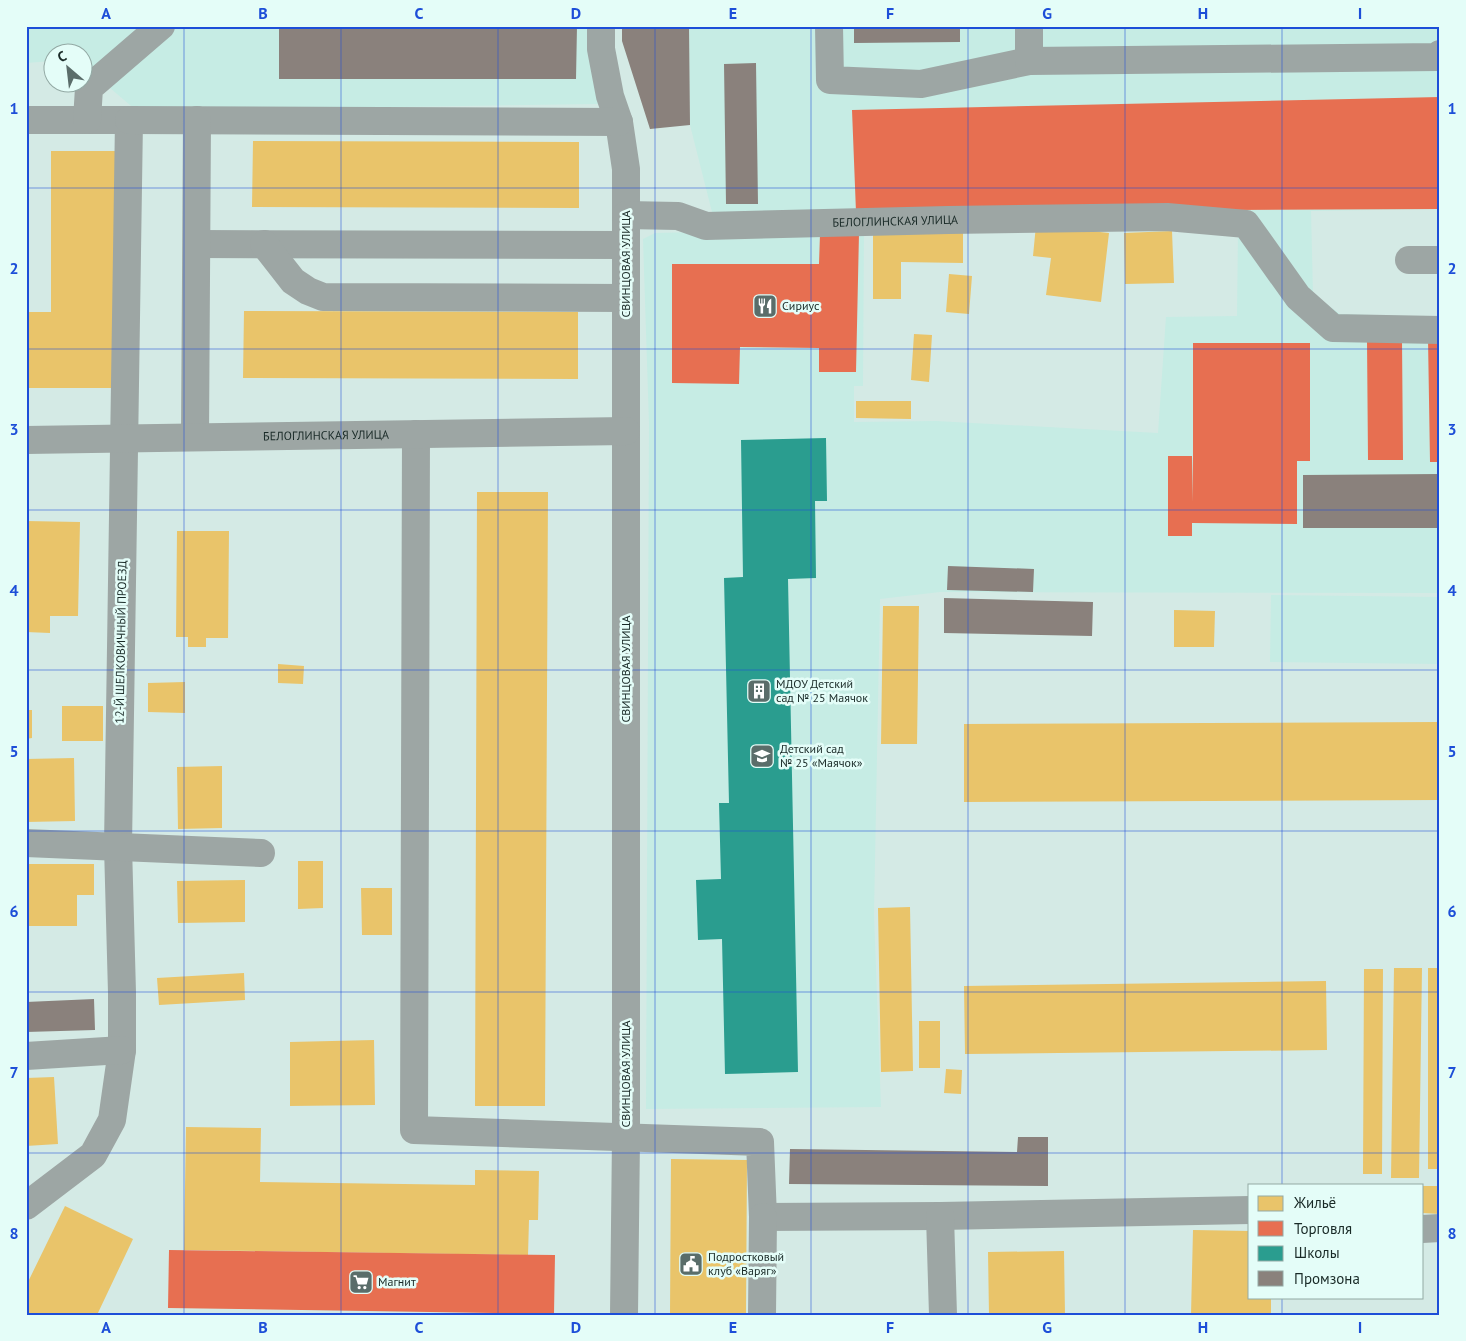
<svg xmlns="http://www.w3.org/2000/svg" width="1466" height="1341" font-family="'PT Sans',sans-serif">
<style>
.built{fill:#c6ece4}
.homes{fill:#e9c46a}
.shops{fill:#e76f51}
.schools{fill:#2a9d8f}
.industry{fill:#8a817c}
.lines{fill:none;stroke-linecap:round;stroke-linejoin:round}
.minor{stroke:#9da6a4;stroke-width:28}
.grid{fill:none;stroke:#1d4ed8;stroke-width:1;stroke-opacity:0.55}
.labels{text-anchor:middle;stroke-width:5;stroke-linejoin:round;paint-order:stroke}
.street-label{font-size:12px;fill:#192a27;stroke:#e4fdf8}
.poi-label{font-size:12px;fill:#192a27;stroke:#e4fdf8;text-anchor:start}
.neatline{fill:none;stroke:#1d4ed8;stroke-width:2}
.grid-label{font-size:16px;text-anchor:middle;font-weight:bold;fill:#1d4ed8}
</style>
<rect width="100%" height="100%" fill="#d4eae5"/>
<path class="built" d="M26 26H590V51L598 104 137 111 83 65 82 52H52V61L26 63Z
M689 26H1440V209L1311 211 1313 294 1340 314 1440 317V593L940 592 880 599 874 914 881 1107 646 1109 649 424 643 239 655 233 864 228 863 386H854V422L936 421 1158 433 1166 317 1237 316 1238 230 713 216 690 125Z
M1271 595 1440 597V664L1270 662Z"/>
<path class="homes" d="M253 141 579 142V208L252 207Z
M51 151H117V388H26V312H51Z
M1036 225 1109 233 1101 302 1046 295 1051 258 1033 256Z
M1172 231 1174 283 1125 284 1124 233Z
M873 233H963V263L901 262V299H873Z
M949 274 972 276 969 314 946 312Z
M244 311 578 312V379L243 378Z
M914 334 932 335 929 382 911 380Z
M856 401H911V419L856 418Z
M477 492H548L545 1106H475Z
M26 521 80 522 78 616H50V633L26 632Z
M177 531H229L228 638H206V647H188V637H176Z
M883 606H919L917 744H881Z
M1174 610 1215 611 1214 647H1174Z
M278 664 304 666 303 684 278 683Z
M185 682V713L148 712V683Z
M62 706H103V741H62Z
M26 710H32V738L26 739Z
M1440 722V800L964 802V724Z
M74 758 75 821 26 822V759Z
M222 766V828L178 829 177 767Z
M298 861H323V908L298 909Z
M26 864H94V895H77V926H26Z
M245 880V922L178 923 177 881Z
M361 888H392V935H362Z
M910 907 913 1071 881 1072 878 908Z
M1394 968H1422L1419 1178H1391Z
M1428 968H1440V1169H1428Z
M1364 969H1383L1382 1174H1363Z
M244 973 245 1000 159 1005 157 978Z
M1326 981 1327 1050 965 1054 964 986Z
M919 1021H940V1068H919Z
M374 1040 375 1105 290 1106V1042Z
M946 1069 962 1070 961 1094 944 1093Z
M54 1077 58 1144 26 1146V1078Z
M186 1127 261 1128 260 1182 475 1185V1170L539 1171 538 1220H529L528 1255 184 1250Z
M671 1159 747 1160 746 1315H670Z
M1422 1186H1440V1214L1422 1213Z
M65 1206 133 1239 97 1315H26V1286Z
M1193 1230 1250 1231V1297H1271V1315H1191Z
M1064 1251 1065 1315H989L988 1252Z"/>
<path class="shops" d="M1440 97V209L856 212 852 110Z
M859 233 856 372H819V348L740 347 739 384 672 383V264H819L820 234Z
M1428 338H1440V462H1430Z
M1367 340H1402L1403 460H1368Z
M1193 343H1310V461H1297V524L1192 523V536H1168V456H1192L1193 502Z
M169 1250 555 1255 554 1314 168 1308Z"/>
<path class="schools" d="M826 438 827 501H815L816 578 788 579 798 1072 725 1074 722 939 698 940 696 880 721 879 719 803H729L724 578 743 577 741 440Z"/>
<path class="industry" d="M279 26H577L576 79H279Z
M622 26H689L690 125 650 129 622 41Z
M854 26H960V42L854 43Z
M756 63 758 204H726L724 64Z
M1440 474V528H1303V475Z
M948 566 1034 569 1033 592 947 590Z
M944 598 1093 602 1092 636 944 633Z
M94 999 95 1030 26 1032V1002Z
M1018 1137H1048V1186L789 1184 790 1149 1017 1152Z"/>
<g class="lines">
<g class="minor">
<path d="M601 26V49L610 96 619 122 626 169V1137L624 1315"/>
<path d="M829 26 830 80 921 84 1029 61"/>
<path d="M1029 26V61L1438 57 1440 54"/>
<path d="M26 120H129L118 846 122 993V1050L112 1120 93 1155 26 1206"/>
<path d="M87 120 89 88 161 26"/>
<path d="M129 120 619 122"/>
<path id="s1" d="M626 215 678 216 706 226 948 220 1167 217 1246 224 1298 297 1333 328 1440 330"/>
<path d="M197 244 626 245"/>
<path d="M264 244 293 281 308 291 323 297 626 298"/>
<path d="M1409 260H1440"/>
<path d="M416 434 414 1130 760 1142 763 1217 940 1216 1250 1210"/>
<path d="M195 437 197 120"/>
<path id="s2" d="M26 440 626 431"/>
<path d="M26 843 261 853"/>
<path d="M26 1056 122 1050"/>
<path d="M940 1216 943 1315"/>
<path d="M1422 1229 1440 1228"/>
<path d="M762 1315 763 1217"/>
</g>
</g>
<path class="grid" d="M184 26V1315M341 26V1315M498 26V1315M655 26V1315M811 26V1315M968 26V1315M1125 26V1315M1282 26V1185M26 188H1440M26 349H1440M26 510H1440M26 670H1440M26 831H1440M26 992H1440M26 1153H1440M1282 1297V1315"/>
<defs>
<g id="restaurant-square" transform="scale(1.25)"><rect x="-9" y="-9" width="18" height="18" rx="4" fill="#5a6d6a" stroke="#e4fdf8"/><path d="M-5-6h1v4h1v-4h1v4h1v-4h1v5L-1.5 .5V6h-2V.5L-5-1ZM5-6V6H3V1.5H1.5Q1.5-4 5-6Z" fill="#fff"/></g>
<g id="building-square" transform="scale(1.25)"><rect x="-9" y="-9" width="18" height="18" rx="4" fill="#5a6d6a" stroke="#e4fdf8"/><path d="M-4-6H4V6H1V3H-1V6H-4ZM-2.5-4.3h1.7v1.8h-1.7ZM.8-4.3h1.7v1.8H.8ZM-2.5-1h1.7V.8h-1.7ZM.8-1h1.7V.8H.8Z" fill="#fff"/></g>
<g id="school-square" transform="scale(1.25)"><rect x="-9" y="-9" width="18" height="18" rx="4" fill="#5a6d6a" stroke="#e4fdf8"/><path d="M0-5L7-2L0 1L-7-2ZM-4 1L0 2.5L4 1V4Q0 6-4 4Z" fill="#fff"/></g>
<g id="civic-square" transform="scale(1.25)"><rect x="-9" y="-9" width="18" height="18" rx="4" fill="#5a6d6a" stroke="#e4fdf8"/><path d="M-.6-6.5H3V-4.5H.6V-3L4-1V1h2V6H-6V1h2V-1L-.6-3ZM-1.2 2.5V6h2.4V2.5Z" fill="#fff"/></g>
<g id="supermarket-square" transform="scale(1.25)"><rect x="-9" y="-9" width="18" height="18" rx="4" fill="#5a6d6a" stroke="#e4fdf8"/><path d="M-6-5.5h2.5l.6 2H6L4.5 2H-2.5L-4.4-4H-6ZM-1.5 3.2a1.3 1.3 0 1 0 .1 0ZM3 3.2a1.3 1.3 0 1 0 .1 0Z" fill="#fff"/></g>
</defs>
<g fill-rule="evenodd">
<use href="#restaurant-square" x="765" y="306"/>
<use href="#building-square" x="759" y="691"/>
<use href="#school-square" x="762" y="756"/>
<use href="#civic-square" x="691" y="1264"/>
<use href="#supermarket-square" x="361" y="1282"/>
</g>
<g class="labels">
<g class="street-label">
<text dy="4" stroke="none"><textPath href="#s1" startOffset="271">БЕЛОГЛИНСКАЯ УЛИЦА</textPath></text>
<text transform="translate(626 264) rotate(-90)" y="4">СВИНЦОВАЯ УЛИЦА</text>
<text dy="4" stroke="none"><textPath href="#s2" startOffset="300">БЕЛОГЛИНСКАЯ УЛИЦА</textPath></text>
<text transform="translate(121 642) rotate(-89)" y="4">12-Й ШЕЛКОВИЧНЫЙ ПРОЕЗД</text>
<text transform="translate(626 669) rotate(-90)" y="4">СВИНЦОВАЯ УЛИЦА</text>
<text transform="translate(626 1074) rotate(-90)" y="4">СВИНЦОВАЯ УЛИЦА</text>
</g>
<g class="poi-label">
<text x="782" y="310">Сириус</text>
<text x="776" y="688">МДОУ Детский<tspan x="776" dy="14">сад № 25 Маячок</tspan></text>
<text x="780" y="753">Детский сад<tspan x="780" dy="14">№ 25 «Маячок»</tspan></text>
<text x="708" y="1261">Подростковый<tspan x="708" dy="14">клуб «Варяг»</tspan></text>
<text x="378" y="1286">Магнит</text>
</g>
</g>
<rect width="1466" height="1341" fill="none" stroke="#e4fdf8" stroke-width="55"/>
<rect x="1248" y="1184" width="175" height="115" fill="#e4fdf8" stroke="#93a9a4"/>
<rect x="1258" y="1196" width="25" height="15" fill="#e9c46a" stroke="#93a9a4"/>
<text x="1294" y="1208" font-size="15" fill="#192a27">Жильё</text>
<rect x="1258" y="1221" width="25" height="15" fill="#e76f51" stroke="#93a9a4"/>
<text x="1294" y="1234" font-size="15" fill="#192a27">Торговля</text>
<rect x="1258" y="1246" width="25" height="15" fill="#2a9d8f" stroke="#93a9a4"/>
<text x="1294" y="1258" font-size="15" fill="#192a27">Школы</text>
<rect x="1258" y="1271" width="25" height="15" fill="#8a817c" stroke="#93a9a4"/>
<text x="1294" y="1284" font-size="15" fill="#192a27">Промзона</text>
<g transform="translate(68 68) rotate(332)"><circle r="24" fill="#e4fdf8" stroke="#93a9a4"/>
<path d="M0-4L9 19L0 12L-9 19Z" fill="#5a6d6a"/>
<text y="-8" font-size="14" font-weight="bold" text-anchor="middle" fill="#192a27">С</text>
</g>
<rect x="28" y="28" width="1410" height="1286" class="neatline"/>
<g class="grid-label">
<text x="106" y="19">A</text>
<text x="263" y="19">B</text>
<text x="419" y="19">C</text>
<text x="576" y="19">D</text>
<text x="733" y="19">E</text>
<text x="890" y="19">F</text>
<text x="1047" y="19">G</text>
<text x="1203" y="19">H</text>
<text x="1360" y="19">I</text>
<text x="14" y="114">1</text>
<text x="1452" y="114">1</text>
<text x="14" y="274">2</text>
<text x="1452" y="274">2</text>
<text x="14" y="435">3</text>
<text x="1452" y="435">3</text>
<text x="14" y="596">4</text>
<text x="1452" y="596">4</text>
<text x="14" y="757">5</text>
<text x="1452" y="757">5</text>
<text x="14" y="917">6</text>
<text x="1452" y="917">6</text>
<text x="14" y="1078">7</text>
<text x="1452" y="1078">7</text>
<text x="14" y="1239">8</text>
<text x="1452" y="1239">8</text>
<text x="106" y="1333">A</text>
<text x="263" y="1333">B</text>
<text x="419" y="1333">C</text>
<text x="576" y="1333">D</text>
<text x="733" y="1333">E</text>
<text x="890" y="1333">F</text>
<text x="1047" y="1333">G</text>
<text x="1203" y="1333">H</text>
<text x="1360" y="1333">I</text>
</g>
</svg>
